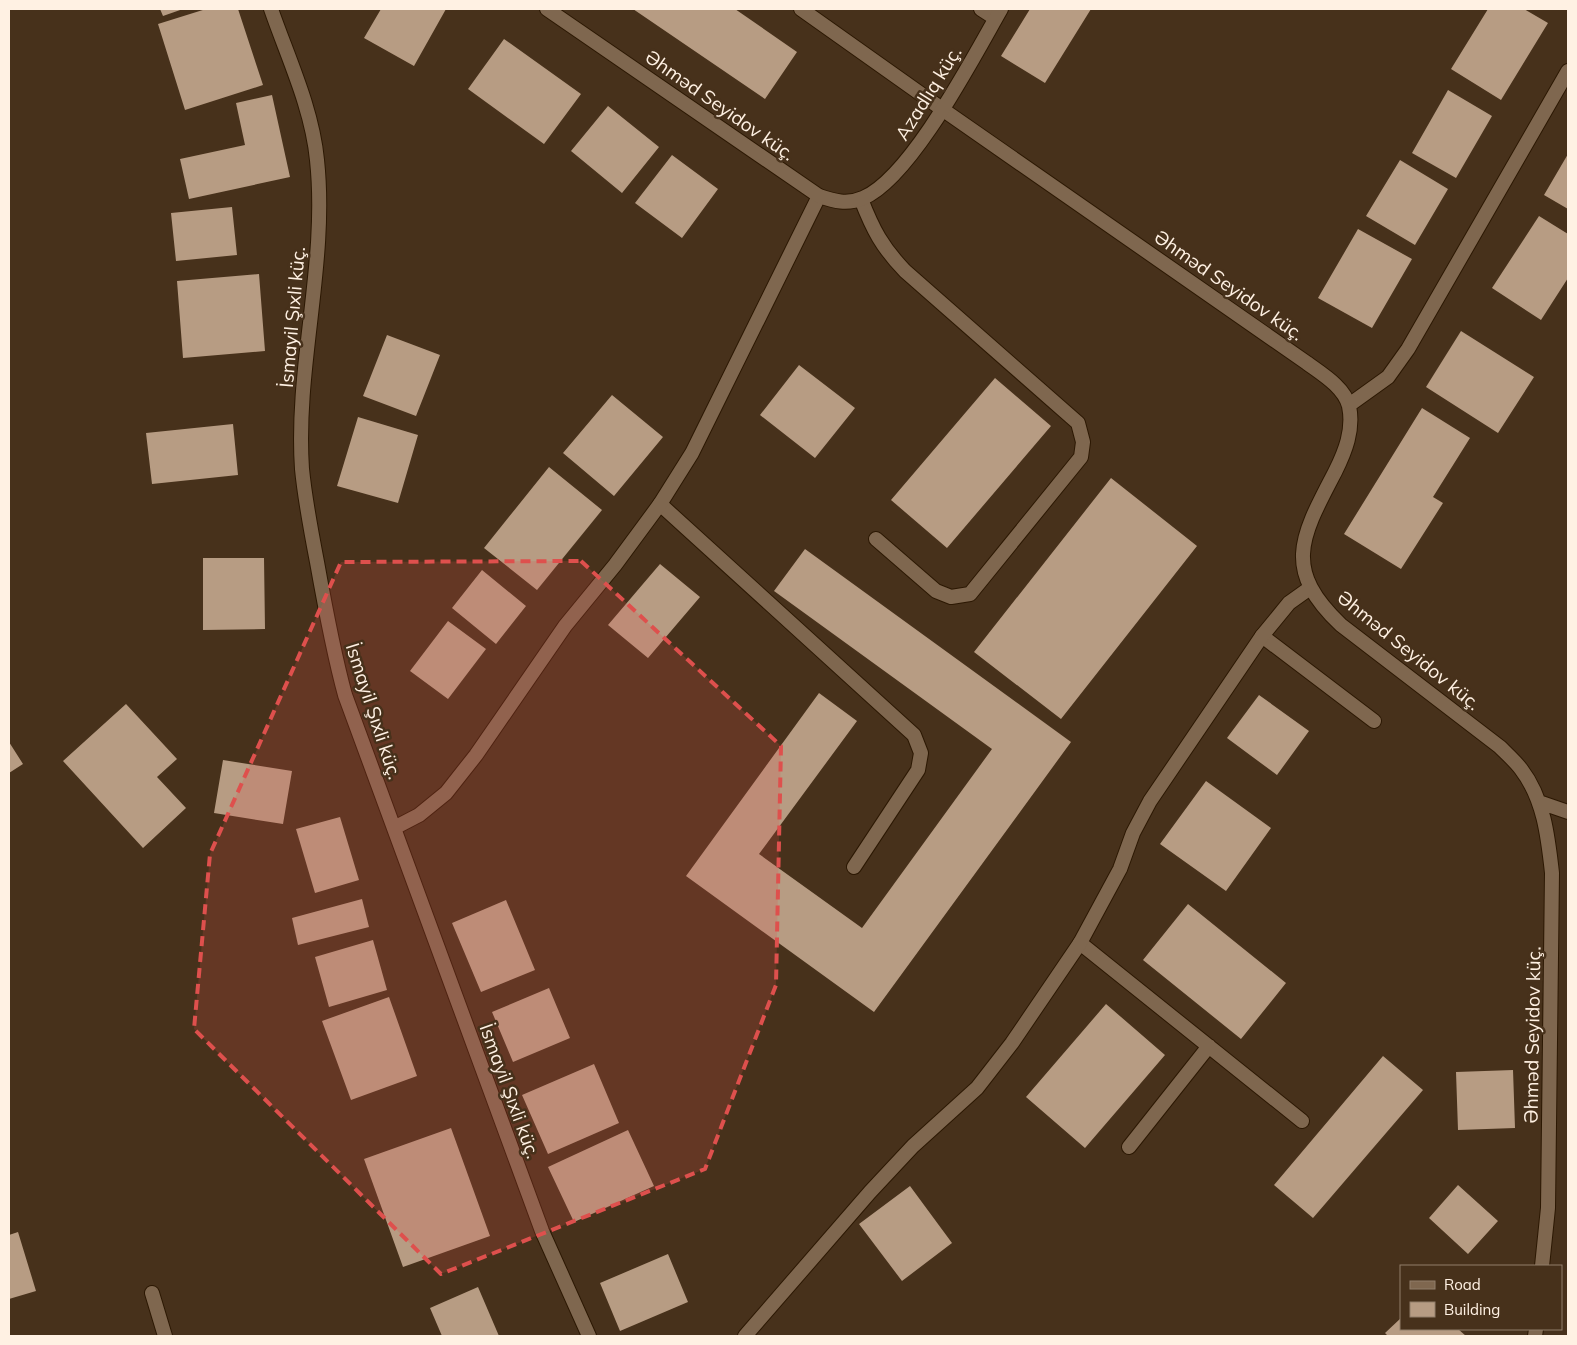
<svg xmlns="http://www.w3.org/2000/svg" width="1577" height="1345" font-family="Mulish,sans-serif">
<style>
.building{fill:#b79c83}
.lines{fill:none;stroke-linecap:round;stroke-linejoin:round}
.service-casing{stroke:#2c1803;stroke-width:16}
.minor-casing{stroke:#2c1803;stroke-width:16}
.tertiary-casing{stroke:#2c1803;stroke-width:16}
.service{stroke:#7f674f;stroke-width:14}
.minor{stroke:#7f674f;stroke-width:14}
.tertiary{stroke:#7f674f;stroke-width:14}
.marked{fill:#de504d;fill-opacity:0.2;stroke:#de504d;stroke-width:4;stroke-dasharray:10 6;stroke-linejoin:round}
.labels{text-anchor:middle;stroke-width:5;stroke-linejoin:round;paint-order:stroke}
.street-label{font-size:19px;fill:#fff1e3;stroke:#47311b}
</style>
<rect width="100%" height="100%" fill="#47311b"/>
<path class="building" d="M160 9H183L163 16Z
M206 9H238L263 85 185 110 158 24Z
M381 9H446L414 66 364 38Z
M633 9H735L797 52 765 99Z
M1030 9H1091L1045 83 1001 56Z
M1488 9H1524L1548 23 1501 100 1451 69Z
M504 39 581 94 544 144 468 89Z
M1448 90 1492 116 1456 178 1412 153Z
M272 95 290 177 189 199 180 159 245 145 236 103Z
M608 106 659 147 622 193 571 151Z
M1568 154V209L1544 195Z
M672 155 718 189 682 238 635 203Z
M1400 160 1448 189 1415 245 1366 216Z
M232 207 237 255 176 261 171 213Z
M1539 216 1568 234V278L1541 320 1492 288Z
M1358 229 1412 259 1372 328 1318 298Z
M259 274 265 351 183 358 177 281Z
M1461 331 1534 377 1498 433 1426 387Z
M387 335 440 355 416 416 363 396Z
M799 365 855 408 815 458 760 415Z
M995 378 1051 426 947 548 891 500Z
M612 395 663 437 614 496 563 453Z
M1422 408 1470 438 1433 497 1443 503 1401 569 1344 534Z
M358 417 418 435 398 503 337 486Z
M233 424 238 475 152 484 146 433Z
M549 467 602 510 537 590 484 548Z
M1111 478 1197 546 1061 719 974 652Z
M805 549 1071 742 874 1012 686 876 819 693 857 721 759 854 862 928 992 749 774 591Z
M203 558H264L265 629 203 630Z
M660 564 700 597 648 658 608 625Z
M482 570 526 606 496 644 452 608Z
M448 621 486 649 448 699 410 671Z
M1259 695 1309 731 1277 775 1227 738Z
M126 704 177 759 157 777 186 808 143 848 63 761Z
M9 742 23 764 9 773Z
M223 760 292 771 283 824 214 813Z
M1206 781 1271 828 1226 891 1160 844Z
M340 817 359 880 315 893 296 829Z
M362 899 369 927 298 945 292 918Z
M506 900 535 970 481 992 452 923Z
M1188 904 1286 983 1241 1039 1143 960Z
M373 940 387 990 329 1007 315 957Z
M549 988 570 1038 513 1062 492 1012Z
M389 997 417 1076 351 1100 322 1021Z
M1106 1004 1165 1055 1085 1148 1026 1097Z
M1383 1056 1423 1090 1313 1218 1274 1185Z
M594 1064 619 1123 548 1154 522 1095Z
M1513 1070 1515 1128 1458 1130 1456 1072Z
M451 1128 490 1236 403 1267 364 1159Z
M628 1130 654 1186 574 1222 548 1167Z
M1458 1185 1498 1221 1468 1254 1429 1218Z
M910 1186 952 1243 902 1281 859 1224Z
M18 1232 36 1291 9 1299V1235Z
M668 1254 688 1302 620 1331 600 1283Z
M478 1287 499 1336H442L430 1308Z
M1401 1318V1329H1458L1466 1336H1388L1385 1333Z"/>
<g class="lines">
<g class="service-casing">
<path id="service" d="M801 9 942 109
M981 9 995 18
M861 199C873 230 882 247 905 271L1078 423 1083 442 1081 457 970 594 951 597 936 591 876 539
M660 504 914 735 921 753 918 770 854 867
M1262 636 1374 721
M1080 943 1302 1121
M1129 1147 1209 1046"/>
</g>
<g class="minor-casing">
<path id="minor" d="M271 9C288 58 312 108 317 160 328 263 295 366 302 469 305 500 311 531 317 562 325 607 333 651 345 695L542 1231 589 1336
M942 109 1307 363C1322 374 1344 387 1349 406 1354 430 1345 452 1335 472 1301 537 1282 569 1341 625L1500 747C1507 754 1515 761 1521 769 1544 799 1548 837 1552 873L1548 1208 1542 1266
M1349 405 1388 377 1408 349 1568 71
M1539 802 1568 812
M394 828 419 815 446 793 476 755 565 626 615 565 660 504 692 453 819 196
M152 1293 165 1336
M745 1336 870 1192 913 1146 977 1088 1012 1043 1080 943 1120 869 1133 833 1150 801 1262 636 1289 603 1310 588
M1535 1336 1536 1329"/>
</g>
<g class="tertiary-casing">
<path id="tertiary" d="M547 9 819 196C834 201 847 205 863 198 911 178 974 56 1001 9"/>
</g>
<use href="#service" class="service"/>
<use href="#minor" class="minor"/>
<use href="#tertiary" class="tertiary"/>
</g>
<path class="marked" d="M581 561 781 746 776 985 705 1169 441 1274 194 1029 210 854 341 562Z"/>
<g class="labels">
<g class="street-label">
<text transform="translate(928 93) rotate(-58)" y="7">Azadlıq küç.</text>
<text transform="translate(720 105) rotate(35)" y="7">Əhməd Seyidov küç.</text>
<text transform="translate(1229 285) rotate(35)" y="7">Əhməd Seyidov küç.</text>
<text transform="translate(292 317) rotate(-85)" y="7">İsmayil Şıxli küç.</text>
<text transform="translate(1409 650) rotate(39)" y="7">Əhməd Seyidov küç.</text>
<text transform="translate(374 711) rotate(72)" y="7">İsmayil Şıxli küç.</text>
<text transform="translate(1532 1035) rotate(-89)" y="7">Əhməd Seyidov küç.</text>
<text transform="translate(510 1091) rotate(70)" y="7">İsmayil Şıxli küç.</text>
</g>
</g>
<rect width="1577" height="1345" fill="none" stroke="#fff1e3" stroke-width="20"/>
<rect x="1400" y="1265" width="162" height="65" fill="#47311b" stroke="#917e6b"/>
<rect x="1410" y="1281" width="25" height="8" fill="#7f674f" stroke="#917e6b"/>
<text x="1444" y="1290" font-size="15" fill="#fff1e3">Road</text>
<rect x="1410" y="1302" width="25" height="15" fill="#b79c83" stroke="#917e6b"/>
<text x="1444" y="1315" font-size="15" fill="#fff1e3">Building</text>
</svg>
